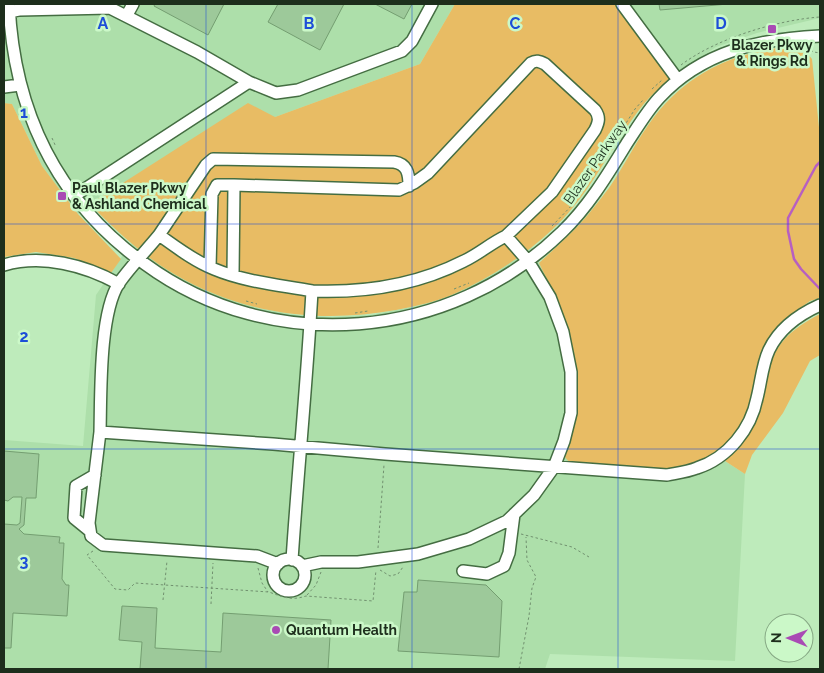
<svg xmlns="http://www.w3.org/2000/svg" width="824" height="673" font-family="Raleway,sans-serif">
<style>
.built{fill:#addfaa}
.green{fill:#e8bc64}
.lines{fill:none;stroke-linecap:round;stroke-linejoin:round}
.stream{stroke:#b75fc1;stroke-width:2.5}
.building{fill:#9dc99a;stroke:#749e71}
.minor-casing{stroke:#446d42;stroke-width:14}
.path{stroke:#71916f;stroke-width:1;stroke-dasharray:2.5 2.5;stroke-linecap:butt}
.minor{stroke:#fff;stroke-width:11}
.grid{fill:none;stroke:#1d4ed8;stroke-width:1;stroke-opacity:0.55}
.poi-dot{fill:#a94bb4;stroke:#cbf8c8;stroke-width:2}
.labels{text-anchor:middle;stroke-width:5;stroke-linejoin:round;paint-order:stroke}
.poi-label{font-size:14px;font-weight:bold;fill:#1d2e1c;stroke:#cbf8c8;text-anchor:start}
.street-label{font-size:14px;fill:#1d2e1c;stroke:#cbf8c8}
.grid-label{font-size:16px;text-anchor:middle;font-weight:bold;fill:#1d4ed8;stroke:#cbf8c8;stroke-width:5;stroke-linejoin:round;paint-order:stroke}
</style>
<rect width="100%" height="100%" fill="#beebbb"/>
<path class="built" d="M4 4H455L420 64 275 117 90 204 78 214 42 166 12 104 4 103Z
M615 4H820V18L757 33 716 47 670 78Z
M131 243 174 274 213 293 258 308 297 315 332 317 370 315 417 306 454 294 498 271 532 247 566 321 575 361 577 403 571 439 564 456 689 466 714 454 745 474 735 661 550 654 545 669H4V440L83 446 96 295Z"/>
<path class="green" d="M455 4H615L670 78C661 87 651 95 643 105 614 141 595 185 563 219 532 251 494 276 454 294 436 302 416 306 396 310 319 324 242 314 174 274 142 255 115 230 90 204L248 103 275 117 420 64Z
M792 46 793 52 807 53 812 59 820 137V298L810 301 788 317 775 332 746 419 736 434 726 446 714 454 689 466 665 469 570 463 564 456C581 414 579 366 566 323 560 302 548 282 539 263 551 252 563 241 575 229 587 217 598 202 609 188 625 165 637 139 654 117 690 71 735 52 792 46Z
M4 103 12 104 42 166 78 214 121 259 111 273 74 258 36 252 4 257 5 197 4 192Z
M820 314V355L810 361 783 413 752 455 745 474 725 461C738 446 752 432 759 414 763 403 764 391 766 380 772 345 791 329 820 314Z"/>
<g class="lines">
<path class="stream" d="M820 162 816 166 788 218V231L794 259 801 269 820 289"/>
</g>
<path class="building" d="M155 4H224L208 35 154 6Z
M278 4H344L320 50 268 22Z
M375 4H412L404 19Z
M659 4H728L660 10Z
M4 451 39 454 36 498H26L24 525 19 529 24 534 60 537 59 543H64L62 579 66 585H69L67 616 13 613 11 648H4V524L17 525 20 523 22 497H13L8 501 4 500Z
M418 580 486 585 502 601 499 657 398 651 404 592H417Z
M122 606 157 608 155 648 221 652 223 613 331 620 328 669H140L142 642 119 640Z"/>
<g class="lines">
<g class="minor-casing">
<path id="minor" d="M9 4C14 112 56 200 145 264 272 357 450 341 562 232 589 206 608 174 627 143 637 128 647 111 659 98 702 51 760 39 820 36
M622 4 678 80
M9 12 19 10 110 8 197 52 249 82
M127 15 133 4
M4 87 20 85
M74 196 249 82 276 93 298 90 402 51 412 41 432 4
M159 235 206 165 213 159 394 162C407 164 409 173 409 186
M4 265C42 254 85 265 119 284
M210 267 212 194 217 185H234
M233 275 234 185 399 190 414 183 428 173 531 63C536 60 539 61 545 64L595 110C600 117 599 122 595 130L552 192 506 236
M100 432 89 523 91 536 103 545 257 556 278 564
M90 531 74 518 76 486 95 475
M273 575a16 16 0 1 1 32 0a16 16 0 1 1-32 0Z
M292 560C298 470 307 381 312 291 280 285 245 282 214 269 194 261 176 247 159 235 146 251 131 266 119 283 99 314 101 394 100 432L273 444 385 454 667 475C677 473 687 472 697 468 728 458 751 429 757 398 761 383 762 365 769 350 779 329 800 314 820 305
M302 566 321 562H358L418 554 469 539 507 521 534 495 554 467 564 441 571 413V372L563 332 550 297 528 261 506 236C491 243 479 254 464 261 417 285 364 293 312 291
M463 571 487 574 504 566 509 553 514 514"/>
</g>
<path class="path" d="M806 48 814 52 820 53
M681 65C715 39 777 20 820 17
M652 89 662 80
M52 138 56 147
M586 186 635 109 643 100
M90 198 97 207
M552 226 577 200
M454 289 469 283
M246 301 257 304
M355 313 368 311
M521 534 572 547 589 557
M378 548 384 465
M93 551 87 555 115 589 128 590 135 583 269 592C283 597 291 601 306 596L373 601 376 570
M258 568 262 583 268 592
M380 570 390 576 398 574 403 567
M307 595 316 585 321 572
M163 600 167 561
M211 604 213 563
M519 669 529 616 532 588 536 577 527 560 526 537"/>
<use href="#minor" class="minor"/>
</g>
<path class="grid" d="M206 4V669M412 4V669M618 4V669M4 224H820M4 449H820"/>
<g class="poi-dot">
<rect x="767" y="24" width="10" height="10" rx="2.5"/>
<rect x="57" y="191" width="10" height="10" rx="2.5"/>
<circle cx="276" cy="630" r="5"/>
</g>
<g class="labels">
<g class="poi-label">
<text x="772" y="50" text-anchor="middle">Blazer Pkwy<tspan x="772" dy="16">&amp; Rings Rd</tspan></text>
<text x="72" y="193">Paul Blazer Pkwy<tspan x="72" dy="16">&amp; Ashland Chemical</tspan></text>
<text x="286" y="635">Quantum Health</text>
</g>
<g class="street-label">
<text transform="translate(595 162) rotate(-55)" y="5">Blazer Parkway</text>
</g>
</g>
<g class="grid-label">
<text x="103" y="29">A</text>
<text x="309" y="29">B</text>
<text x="515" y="29">C</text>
<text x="721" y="29">D</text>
<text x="24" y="118">1</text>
<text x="24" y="342">2</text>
<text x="24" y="567">3</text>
</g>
<rect width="824" height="673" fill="none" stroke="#1d2e1c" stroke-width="10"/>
<g transform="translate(789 638) rotate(271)"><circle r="24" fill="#cbf8c8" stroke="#85a783"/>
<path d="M0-4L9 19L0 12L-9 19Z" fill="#a94bb4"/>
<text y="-8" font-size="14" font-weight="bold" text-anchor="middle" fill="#1d2e1c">N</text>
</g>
</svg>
